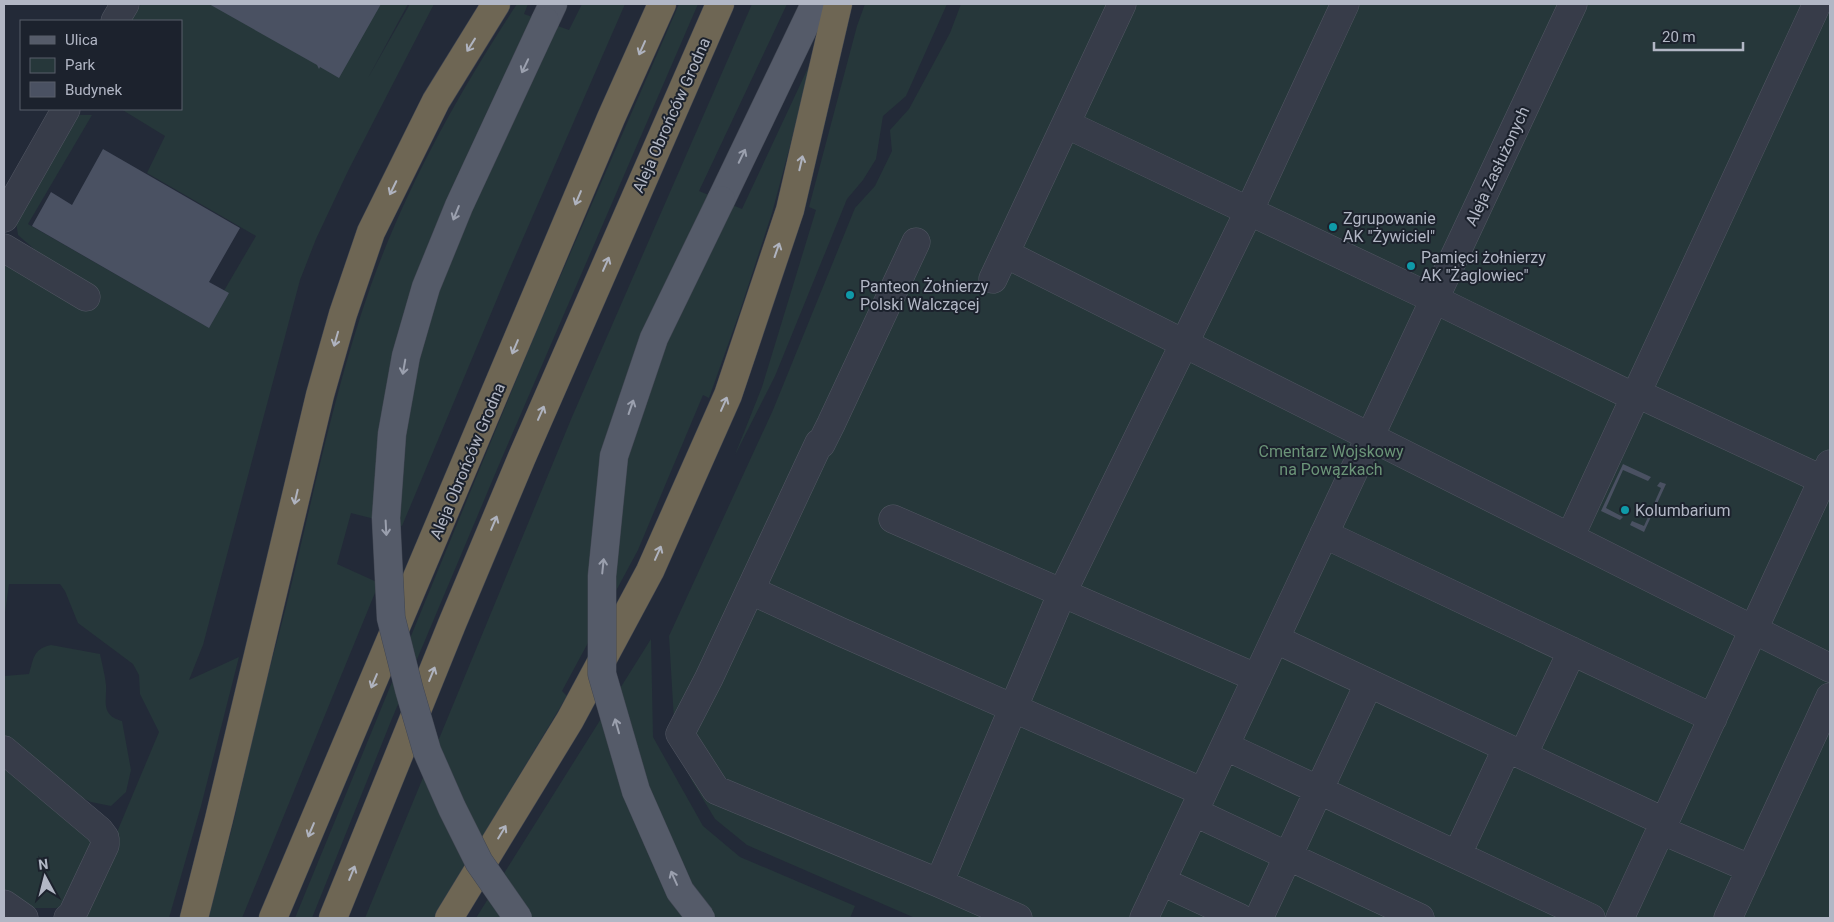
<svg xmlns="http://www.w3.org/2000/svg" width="1834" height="922" font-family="Roboto,sans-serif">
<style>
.green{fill:#26373a}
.building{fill:#4a5162}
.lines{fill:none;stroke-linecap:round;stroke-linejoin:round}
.minor-casing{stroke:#525763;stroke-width:29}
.major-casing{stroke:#404652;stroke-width:29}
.highway-casing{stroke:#3f4450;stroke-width:29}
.minor{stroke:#373c49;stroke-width:28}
.major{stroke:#555b69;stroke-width:28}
.highway{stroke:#6e6654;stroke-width:28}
.major-bridge-casing{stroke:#404652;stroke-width:29;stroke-linecap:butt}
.major-bridge{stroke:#555b69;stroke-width:28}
.oneway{stroke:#afb3bf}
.oneway2{stroke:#9ba0ae}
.culture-dot{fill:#0f9aa8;stroke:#1c222d;stroke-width:2}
.labels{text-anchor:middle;stroke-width:4;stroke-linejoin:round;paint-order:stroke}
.street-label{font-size:16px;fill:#b2b7c5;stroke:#1c222d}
.poi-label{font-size:16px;fill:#b2b7c5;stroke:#1c222d;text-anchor:start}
.park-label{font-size:16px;fill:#6b9478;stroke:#1c222d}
</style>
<rect width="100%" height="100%" fill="#232a38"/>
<path class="green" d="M141 4H408L368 78 410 4H434L348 171 316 239 300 280 203 645 189 680 239 657 201 806 169 918H81L159 732 140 694 139 675 133 664 78 623 65 591 60 584H9L4 620V249L25 265 34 249 18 235 16 222 67 127 79 115H92L28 224 204 325 256 236 147 173 165 136 121 109H181V21H131Z
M517 4H528L524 14 569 30 582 4H625L507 275 402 526 351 513 337 564 379 583 242 918H207C216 887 225 856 233 824 244 778 253 732 265 686 274 651 284 617 292 582 316 483 337 381 371 285 407 185 459 92 517 4Z
M679 4H698L501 460 391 721 312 918H295L536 332Z
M752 4H787L699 191 742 209 815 53 772 213 739 314 709 398 703 395 638 550 562 691 567 696 434 918H365L572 417Z
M865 4H947L906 96 883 116 876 159 863 180 847 199 775 376 735 455 762 387 816 210 809 207 857 26Z
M961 4H1830V918H915L747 845 715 819 692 781 672 741 675 737 669 636 773 410 855 208 875 186 892 151 890 130 909 109 950 33Z
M651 639 653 737 703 826 740 857 855 906 850 918H476Z
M51 645 100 654C102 664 105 675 106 685 107 701 100 715 122 721L131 770 126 792 111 806 91 802 37 775 4 744V676L29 674C34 658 33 649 51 645Z
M4 764 91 840 93 851 67 905 56 908H31L4 892Z"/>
<path class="building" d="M209 4H381L339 78 320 67 319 69 317 65Z
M103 149 240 228 209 282 229 293 209 328 32 226 51 192 72 205Z
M1623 464 1651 477 1648 481 1623 470 1606 508 1623 517 1620 520 1601 511Z
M1660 482 1666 484 1644 532 1630 525 1632 521 1644 526 1661 488 1657 486Z"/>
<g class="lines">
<g class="minor-casing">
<path id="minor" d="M115 21 125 4
M1066 124 1434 299 1624 392 1649 399 1823 480
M4 218 66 109
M916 242 831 424 821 444 819 443 709 678 680 734 716 790 939 883 1018 918
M4 248 86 297
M1006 254 1830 668
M993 279 1122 4
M893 519 1257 678
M1324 534 1713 718
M1570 537 1817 4
M750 590 841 632 1203 792
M1275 639 1665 822
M1225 746 1591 918
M4 750 99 830 105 838V845L72 915 68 918
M1523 755 1572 651
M1194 812 1420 918
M1661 830 1751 869
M1457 855 1507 748
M1161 881 1240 918
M939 883 1062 593 1249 211 1345 4
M4 904 24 918
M1144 918 1573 4
M1259 918 1369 683
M1620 918 1830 464
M1728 918 1830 697"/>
</g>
<g class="major-casing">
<path id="major" d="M545 21 553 4
M721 200 815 4"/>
</g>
<g class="highway-casing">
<path id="highway" d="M194 918 219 819 320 395 343 314 371 232 436 101 496 4
M273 918 611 118 662 4
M333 918 452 624 522 457 720 4
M449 918 570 720 650 571 728 395 790 210 838 4"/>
</g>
<use href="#minor" class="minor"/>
<use href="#major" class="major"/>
<use href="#highway" class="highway"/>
<g class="major-bridge-casing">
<path id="major-bridge" d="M518 918 479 862 452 808 427 751 409 689 391 618 386 518 392 434 406 356 426 287 459 206 545 21
M701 918 680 891 636 791 602 674V576L614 456 654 338 721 200"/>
</g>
<use href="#major-bridge" class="major-bridge"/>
</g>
<defs><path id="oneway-shaft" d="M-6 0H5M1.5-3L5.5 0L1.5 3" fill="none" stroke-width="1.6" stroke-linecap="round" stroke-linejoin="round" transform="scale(1.25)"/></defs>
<g class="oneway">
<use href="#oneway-shaft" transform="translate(471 45) rotate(122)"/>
<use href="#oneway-shaft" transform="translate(642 48) rotate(114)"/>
<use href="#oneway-shaft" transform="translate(801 163) rotate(-77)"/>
<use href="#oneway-shaft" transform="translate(393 188) rotate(116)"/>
<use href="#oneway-shaft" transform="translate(578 198) rotate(113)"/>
<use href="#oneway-shaft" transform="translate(777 250) rotate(-71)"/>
<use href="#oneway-shaft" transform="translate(606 264) rotate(-66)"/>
<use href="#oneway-shaft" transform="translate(336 339) rotate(106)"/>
<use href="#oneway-shaft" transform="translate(515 347) rotate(113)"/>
<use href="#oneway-shaft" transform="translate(724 404) rotate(-66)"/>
<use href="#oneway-shaft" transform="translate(541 413) rotate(-66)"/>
<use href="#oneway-shaft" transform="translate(296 497) rotate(103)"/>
<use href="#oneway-shaft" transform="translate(494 523) rotate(-67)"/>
<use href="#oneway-shaft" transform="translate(658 553) rotate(-66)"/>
<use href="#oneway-shaft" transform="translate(432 674) rotate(-68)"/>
<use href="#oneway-shaft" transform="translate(374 681) rotate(113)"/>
<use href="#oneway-shaft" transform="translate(311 830) rotate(113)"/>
<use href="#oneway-shaft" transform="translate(502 832) rotate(-59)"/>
<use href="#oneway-shaft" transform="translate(352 873) rotate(-68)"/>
</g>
<g class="oneway2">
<use href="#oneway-shaft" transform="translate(525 66) rotate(115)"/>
<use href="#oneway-shaft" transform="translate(742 156) rotate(-64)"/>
<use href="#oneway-shaft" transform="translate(456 213) rotate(112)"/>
<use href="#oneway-shaft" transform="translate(404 367) rotate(100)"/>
<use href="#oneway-shaft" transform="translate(631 407) rotate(-71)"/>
<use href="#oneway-shaft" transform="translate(386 528) rotate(87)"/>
<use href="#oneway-shaft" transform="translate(603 566) rotate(-84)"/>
<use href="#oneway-shaft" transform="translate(617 726) rotate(-106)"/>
<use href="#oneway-shaft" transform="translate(674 878) rotate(-114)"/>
</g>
<g class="culture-dot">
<circle cx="1333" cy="227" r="5"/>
<circle cx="1411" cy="266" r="5"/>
<circle cx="850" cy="295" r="5"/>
<circle cx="1625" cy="510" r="5"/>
</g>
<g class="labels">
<g class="street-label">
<text transform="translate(671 115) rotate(-66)" y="6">Aleja Obrońców Grodna</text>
<text transform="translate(1497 166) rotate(-65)" y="6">Aleja Zasłużonych</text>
<text transform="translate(467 461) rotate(-67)" y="6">Aleja Obrońców Grodna</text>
</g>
<g class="poi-label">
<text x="1343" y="224">Zgrupowanie<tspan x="1343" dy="18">AK "Żywiciel"</tspan></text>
<text x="1421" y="263">Pamięci żołnierzy<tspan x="1421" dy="18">AK "Żaglowiec"</tspan></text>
<text x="860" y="292">Panteon Żołnierzy<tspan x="860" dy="18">Polski Walczącej</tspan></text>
<text x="1635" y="516">Kolumbarium</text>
</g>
<g class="park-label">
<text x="1331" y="457">Cmentarz Wojskowy<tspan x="1331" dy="18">na Powązkach</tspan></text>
</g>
</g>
<rect width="1834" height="922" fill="none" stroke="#b2b7c5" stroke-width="10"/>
<rect x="20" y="20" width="162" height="90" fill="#1c222d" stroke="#585e6a"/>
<rect x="30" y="36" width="25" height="8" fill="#555b69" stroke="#585e6a"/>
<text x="65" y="45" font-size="15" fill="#b2b7c5">Ulica</text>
<rect x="30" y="58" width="25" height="15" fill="#26373a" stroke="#585e6a"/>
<text x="65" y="70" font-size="15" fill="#b2b7c5">Park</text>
<rect x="30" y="82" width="25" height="15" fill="#4a5162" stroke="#585e6a"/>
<text x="65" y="95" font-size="15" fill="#b2b7c5">Budynek</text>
<g transform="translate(45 877) rotate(353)" stroke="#1c222d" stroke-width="4" paint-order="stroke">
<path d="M0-4L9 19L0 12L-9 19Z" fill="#b2b7c5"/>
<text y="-8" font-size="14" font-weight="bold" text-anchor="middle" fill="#b2b7c5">N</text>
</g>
<path d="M1654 42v8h89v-8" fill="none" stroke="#b2b7c5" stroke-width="2.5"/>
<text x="1662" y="42" font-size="15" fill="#b2b7c5" stroke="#1c222d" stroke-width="4" paint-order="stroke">20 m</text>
</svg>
